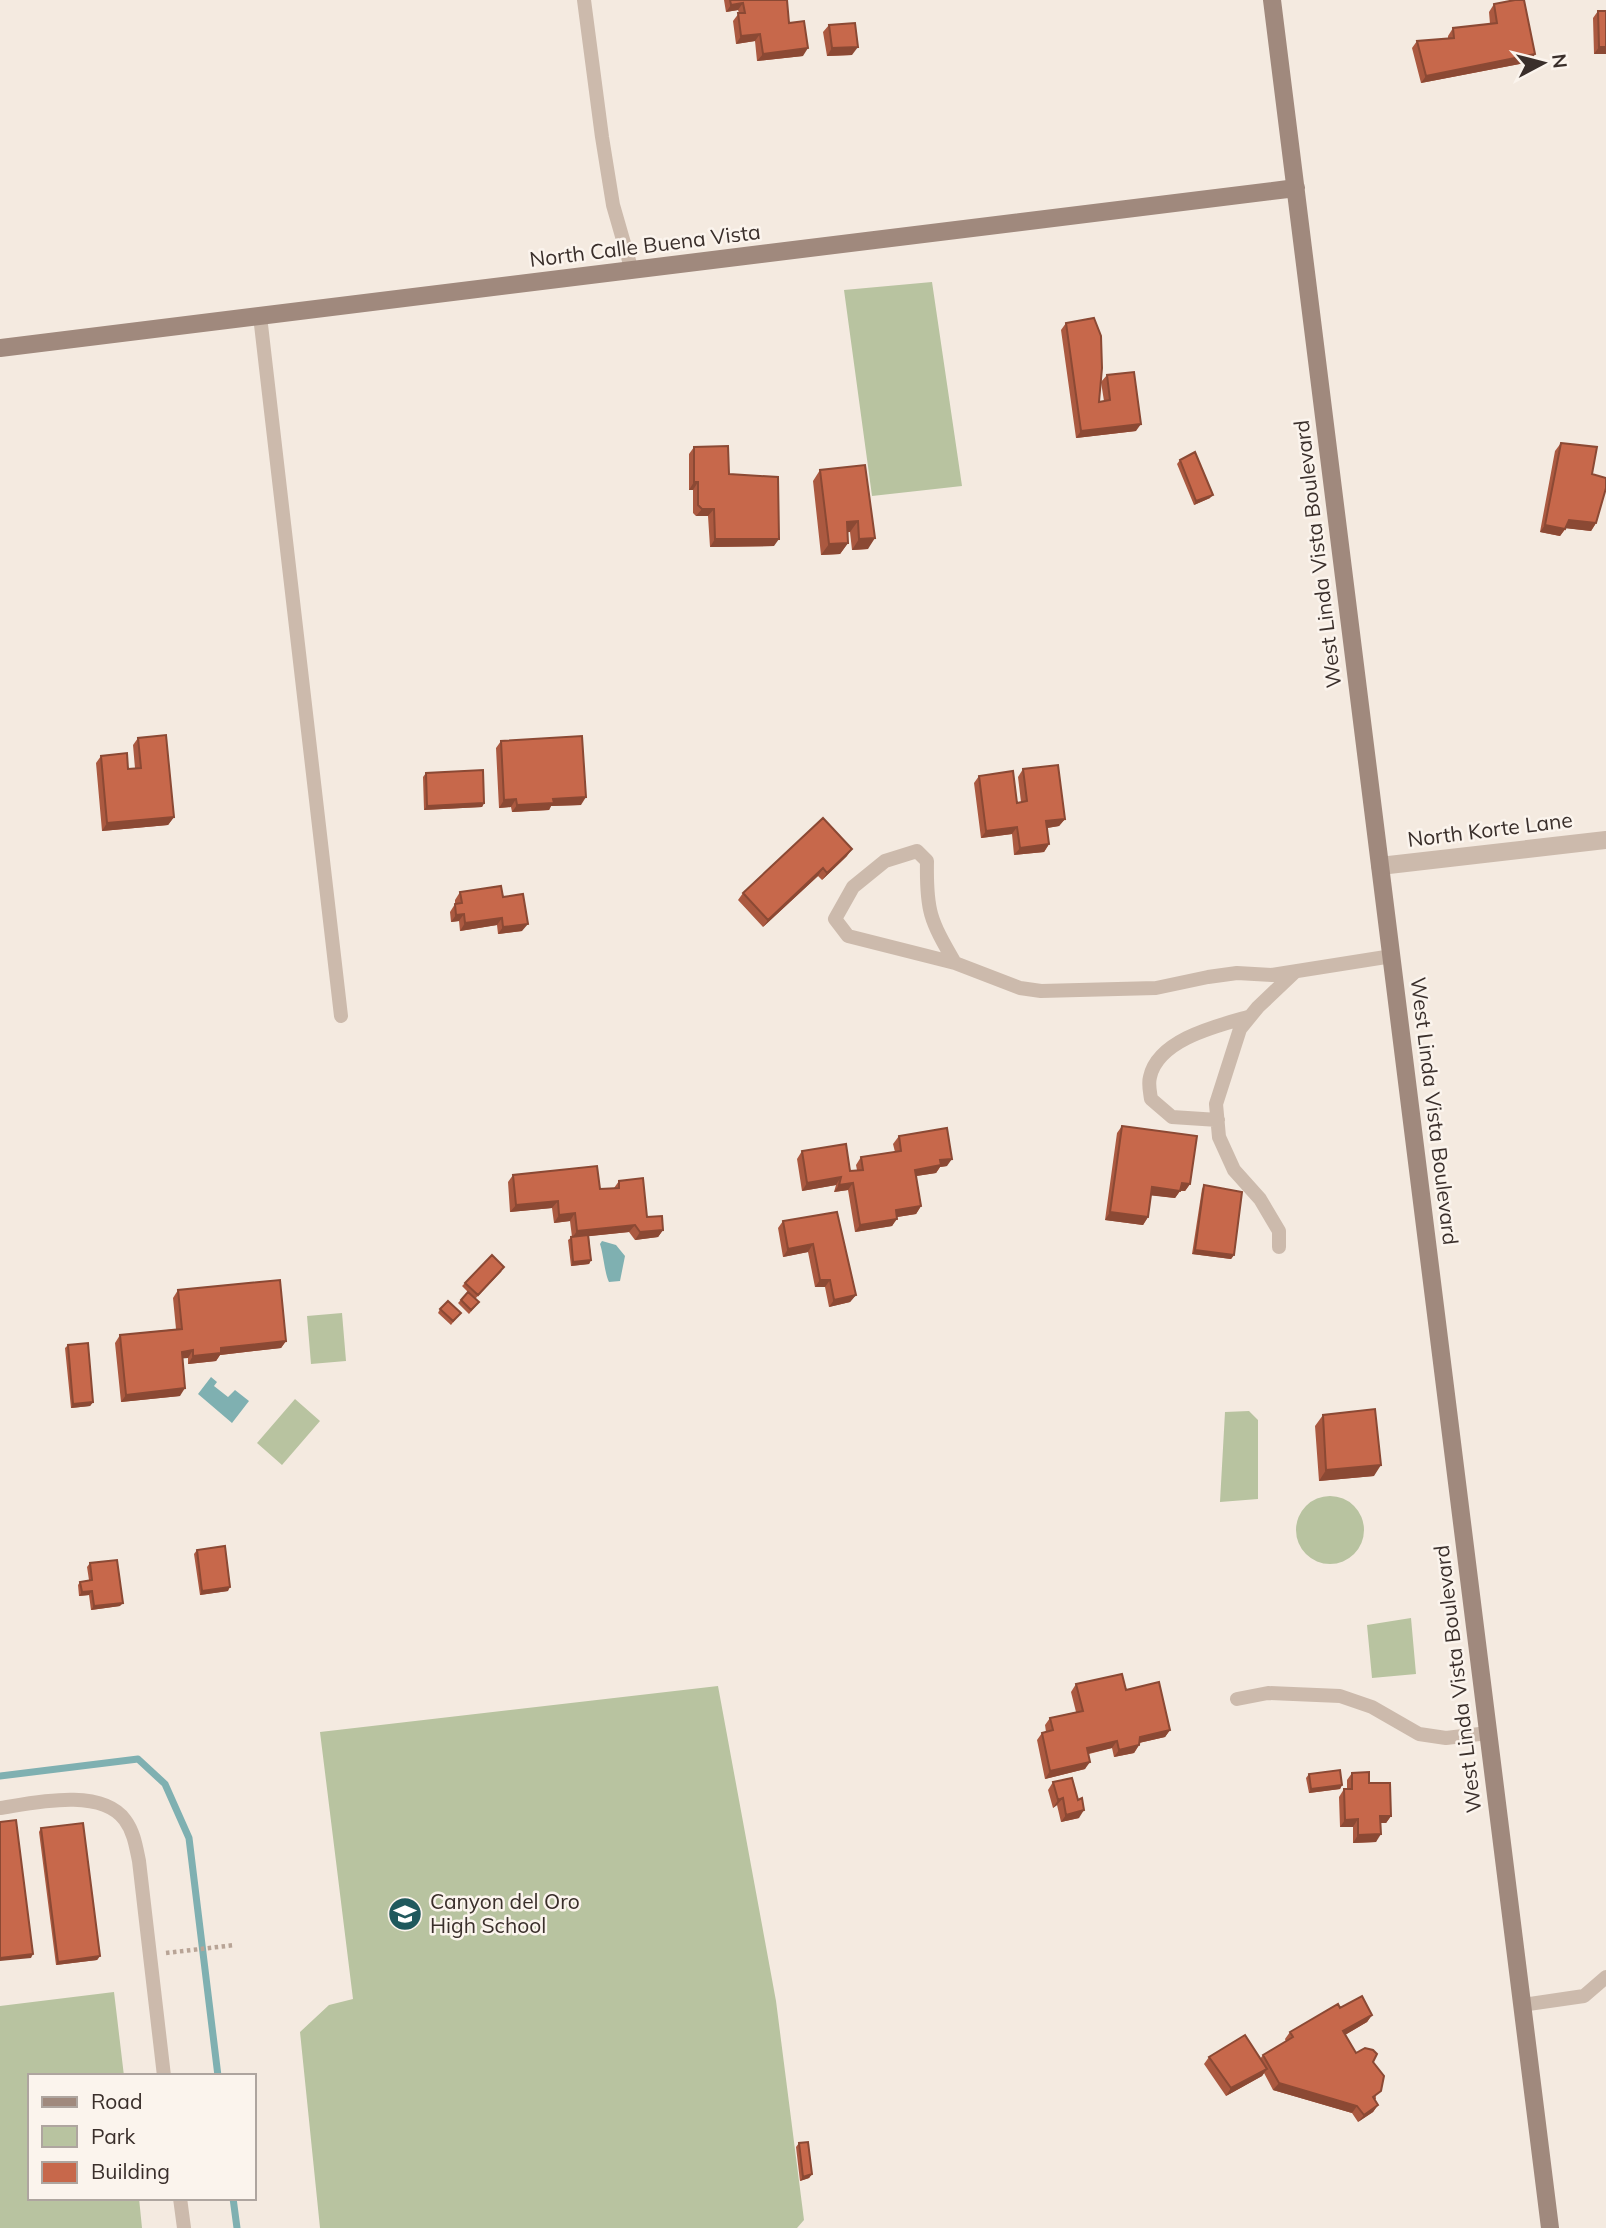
<svg xmlns="http://www.w3.org/2000/svg" width="1606" height="2228" font-family="Mulish,sans-serif">
<style>
.green{fill:#b8c3a0}
.water{fill:#7fb0b1}
.lines{fill:none;stroke-linecap:round;stroke-linejoin:round}
.stream{stroke:#7fb0b1;stroke-width:7}
.path{stroke:#b8a496;stroke-width:4.5;stroke-dasharray:3.5 3.5;stroke-linecap:butt}
.lane{stroke:#ccbaac;stroke-width:14}
.street{stroke:#ccbaac;stroke-width:18}
.secondary{stroke:#a0897d;stroke-width:18}
.wall{fill:#ab5940}
.shaded-wall{fill:#8b4934}
.building{fill:#c7684b;stroke:#8b4934;stroke-width:2}
.labels{text-anchor:middle;stroke-width:5;stroke-linejoin:round;paint-order:stroke}
.street-label{font-size:21px;fill:#3a2f2b;stroke:#fbf4ed}
.poi-label{font-size:21px;fill:#3a2f2b;stroke:#fbf4ed;text-anchor:start}
</style>
<rect width="100%" height="100%" fill="#f4eae0"/>
<path class="green" d="M932 282 962 486 872 496 844 290Z
M342 1313 346 1361 311 1364 307 1316Z
M295 1399 320 1421 282 1465 257 1443Z
M1249 1411 1258 1420V1499L1220 1502 1225 1412Z
M1296 1530a34 34 0 1 1 68 0a34 34 0 1 1-68 0Z
M1411 1618 1416 1674 1372 1678 1367 1625Z
M718 1686 776 2001 804 2220 797 2228H320L300 2032 329 2005 353 1999 320 1732Z
M114 1992 124 2076H30V2198H139L142 2228H0V2006Z"/>
<path class="water" d="M602 1241 616 1245 625 1256 620 1281 609 1282C605 1275 603 1252 600 1244Z
M211 1377 217 1382 214 1386 228 1397 235 1390 249 1401 232 1423 198 1394Z"/>
<g class="lines">
<path class="stream" d="M0 1776 138 1759 165 1784 189 1838 218 2076
M233 2198 237 2228"/>
<path class="path" d="M166 1953 235 1945"/>
<path class="lane" d="M584 0 602 137 613 205 632 271
M260 316 341 1016
M955 963C930 920 926 911 927 861L917 851 885 861 853 887 835 919 848 936 955 963 1020 988 1041 991 1156 988 1208 977 1237 973 1272 975 1392 956
M1218 1120 1172 1117 1151 1099C1150 1092 1148 1084 1150 1077 1158 1040 1216 1026 1248 1017
M1279 1247V1231L1260 1199 1234 1170 1219 1137 1216 1104 1240 1029 1258 1007 1296 971
M1237 1699 1268 1693 1340 1696 1372 1707 1419 1734 1446 1738 1488 1733
M0 1808C33 1803 101 1787 125 1820 134 1832 136 1847 139 1861L164 2076
M1522 2005 1584 1996 1606 1977
M180 2198 184 2228"/>
<path class="street" d="M1380 866 1606 840"/>
<path class="secondary" d="M1272 0 1550 2228
M0 348 1296 188"/>
</g>
<path class="wall" d="M724 0H787L789 23 803 56 757 61 755 41 736 44 733 21 739 13 738 10 726 12Z
M1494 4 1535 54 1530 62 1421 83 1412 48 1417 41 1448 39V36L1453 28 1490 24 1489 12Z
M1598 11 1606 54H1594L1593 18Z
M829 25 852 55 827 56 823 32Z
M1066 323 1099 402 1104 401 1101 382 1107 375 1136 431 1076 438 1061 330Z
M1561 443 1592 474 1596 523 1591 531 1566 528 1560 536 1540 532 1555 451Z
M694 447 729 474 774 546 710 547 708 516H696L693 513V490H689V454Z
M1180 460 1210 498 1194 505 1177 464Z
M865 465 868 549 852 550 850 532H847L848 543 840 554 821 555 813 481 820 470Z
M138 738 174 817 168 825 102 831 96 763 101 756 128 769 135 768 133 745Z
M501 741 581 805 551 806 549 810 512 812 511 807 499 808 496 748Z
M1023 769 1065 819 1059 826 1047 828 1049 844 1044 852 1014 855 1012 834 981 838 974 783 979 776 1017 803 1021 802 1018 777Z
M426 773 484 803 482 807 424 810 423 777Z
M847 856 822 880 818 876 763 927 738 900 743 893Z
M460 892 503 897 522 931 498 934 497 925 460 931 459 921 451 922 450 912 455 904V900Z
M1122 1126 1190 1184 1185 1191H1180L1175 1198 1151 1195 1148 1217 1143 1225 1105 1220 1117 1133Z
M899 1136 947 1166 940 1167 936 1173 916 1176 921 1206 916 1214 897 1217 892 1226 855 1232 848 1190 834 1192 836 1185 802 1191 797 1159 802 1151 850 1171 857 1170 856 1165 861 1157 895 1152 893 1144Z
M513 1175 600 1189 614 1188 619 1181 647 1217 663 1230 658 1237 635 1240 629 1232 589 1236 591 1260 589 1264 571 1266 568 1240 572 1237 570 1221 554 1223 552 1208 510 1212 508 1182Z
M1204 1185 1234 1255 1231 1259 1192 1254 1202 1189Z
M837 1212 856 1295 850 1302 829 1307 825 1287H815L808 1252 783 1257 778 1228 783 1221Z
M502 1271 475 1299 479 1302 469 1314 458 1303 468 1292 462 1286 465 1283Z
M178 1290 286 1341 281 1348 220 1355 216 1361 188 1364V1358H182L180 1396 121 1402 115 1343 120 1335 176 1329 173 1298Z
M440 1309 458 1316 451 1325 438 1313Z
M68 1345 93 1402 90 1406 71 1408 65 1348Z
M1323 1415 1374 1476 1319 1481 1315 1426Z
M197 1550 228 1591 200 1595 194 1554Z
M90 1563 120 1606 91 1610 89 1595 79 1596 78 1585 80 1582 89 1580 87 1567Z
M1076 1684 1126 1690 1170 1730 1165 1737 1139 1743V1745L1134 1753 1114 1757 1112 1748 1089 1754 1085 1769 1045 1779 1037 1740 1042 1733 1046 1732 1045 1725 1050 1718 1076 1712 1071 1692Z
M1352 1773 1369 1783 1391 1816 1386 1823H1381L1376 1842 1353 1843V1827H1340L1339 1797 1344 1789H1347V1780Z
M1309 1774 1342 1785 1340 1789 1309 1793 1306 1778Z
M1053 1782 1078 1800 1079 1818 1061 1822 1057 1805 1053 1808 1048 1790Z
M41 1828 100 1956 97 1960 56 1965 39 1832Z
M1340 2008 1372 2015 1367 2022 1345 2035 1356 2053 1373 2062 1376 2099 1374 2100 1378 2105 1373 2112 1358 2122 1352 2113 1273 2090 1264 2073 1262 2076 1226 2096 1204 2064 1209 2057 1260 2059 1263 2055 1286 2042 1285 2039 1290 2032Z
M799 2143 812 2174 809 2178 800 2181 796 2147Z"/>
<path class="shaded-wall" d="M743 3 738 10 726 12 731 5Z
M760 34 755 41 736 44 741 36Z
M858 47 852 55 827 56 832 48Z
M1599 47H1606V54H1594Z
M808 48 803 56 757 61 763 54Z
M1535 54 1530 62 1421 83 1426 76Z
M1141 424 1136 431 1076 438 1081 431Z
M694 482H698L693 490H689Z
M1213 495 1210 498 1194 505 1196 501Z
M702 509H714L708 516H696Z
M1569 520 1596 523 1591 531 1564 528Z
M858 521 850 532 839 533 847 522Z
M1545 525 1565 529 1560 536 1540 532Z
M875 538 868 549 852 550 859 539Z
M715 539H779L774 546 710 547Z
M848 543 840 554 821 555 829 544Z
M586 797 581 805 551 806 549 810 512 812 517 805 553 799Z
M516 799 511 807 499 808 504 800Z
M484 803 482 807 424 810 427 806Z
M174 817 168 825 102 831 107 823Z
M1065 819 1059 826 1041 829 1046 821Z
M1017 827 1012 834 981 838 986 831Z
M1049 844 1044 852 1014 855 1020 848Z
M852 849 847 856 822 880 827 873Z
M823 868 818 876 763 927 768 920Z
M464 914 459 921 451 922 456 915Z
M502 918 497 925 460 931 465 923Z
M528 924 522 931 498 934 503 927Z
M952 1159 947 1166 940 1167 936 1173 910 1177 915 1170 940 1160Z
M841 1177 836 1185 802 1191 807 1183Z
M853 1183 848 1190 834 1192 839 1185Z
M1182 1183 1190 1184 1185 1191 1176 1190Z
M1152 1187 1180 1191 1175 1198 1147 1195Z
M558 1201 552 1208 510 1212 516 1205Z
M921 1206 916 1214 891 1218 896 1210Z
M1110 1212 1148 1217 1143 1225 1105 1220Z
M575 1213 570 1221 554 1223 559 1215Z
M897 1219 892 1226 855 1232 860 1225Z
M635 1225 629 1232 572 1238 577 1231Z
M663 1230 658 1237 635 1240 640 1232Z
M813 1244 808 1252 783 1257 788 1249Z
M1195 1250 1234 1255 1231 1259 1192 1254Z
M591 1260 589 1264 571 1266 573 1262Z
M820 1280H830L825 1287H815Z
M856 1295 850 1302 829 1307 834 1300Z
M286 1341 281 1348 220 1355 216 1361 188 1364 193 1356 221 1348Z
M193 1350 188 1358 176 1359 182 1352Z
M185 1388 180 1396 121 1402 126 1395Z
M93 1402 90 1406 71 1408 73 1404Z
M1381 1465 1374 1476 1319 1481 1326 1470Z
M230 1587 228 1591 200 1595 202 1591Z
M92 1591 89 1595 79 1596 82 1592Z
M123 1603 120 1606 91 1610 94 1606Z
M1170 1730 1165 1737 1134 1744 1140 1737Z
M1117 1741 1112 1748 1082 1755 1087 1748Z
M1139 1745 1134 1753 1114 1757 1119 1750Z
M1090 1762 1085 1769 1045 1779 1050 1771Z
M1342 1785 1340 1789 1309 1793 1311 1789Z
M1063 1798 1057 1805 1053 1808 1058 1800Z
M1084 1810 1079 1818 1061 1822 1066 1815Z
M1380 1816H1391L1386 1823H1375Z
M1358 1819 1353 1827H1340L1345 1820Z
M1381 1834 1376 1842 1353 1843 1358 1835Z
M33 1954 31 1958 0 1961V1958Z
M100 1956 97 1960 56 1965 58 1962Z
M1372 2015 1367 2022 1338 2039 1343 2031Z
M1267 2069 1262 2076 1226 2096 1231 2088Z
M1279 2083 1357 2106 1352 2113 1273 2090Z
M1378 2105 1373 2112 1358 2122 1364 2115Z
M812 2174 809 2178 800 2181 803 2177Z"/>
<path class="building" d="M730 0H787L789 23 804 21 808 48 763 54 760 34 741 36 738 13H745L743 3 731 5Z
M1515 0H1524L1535 54 1426 76 1417 41 1454 38 1453 28 1497 23 1494 4Z
M1598 11H1606V47H1599Z
M855 23 858 47 832 48 829 25Z
M1094 318 1101 336 1102 368 1099 402 1110 400 1107 375 1134 372 1141 424 1081 431 1066 323Z
M1561 443 1597 447 1592 474 1606 478V488L1596 523 1569 520 1565 529 1545 525Z
M728 446 729 474 778 477 779 539H715L714 509H702L698 505V482H694V447Z
M1195 452 1213 495 1196 501 1180 460Z
M865 465 875 538 859 539 858 521 847 522 848 543 829 544 820 470Z
M166 735 174 817 107 823 101 756 127 753 128 769 141 768 138 738Z
M582 736 586 797 553 799 554 803 517 805 516 799 504 800 501 741Z
M1058 765 1065 819 1046 821 1049 844 1020 848 1017 827 986 831 979 776 1013 771 1017 803 1027 801 1023 769Z
M483 770 484 803 427 806 426 773Z
M823 818 852 849 827 873 823 868 768 920 743 893Z
M501 886 503 897 523 894 528 924 503 927 502 918 465 923 464 914 456 915 455 904 462 903 460 892Z
M1122 1126 1197 1136 1190 1184 1182 1183 1180 1191 1152 1187 1148 1217 1110 1212Z
M947 1128 952 1159 940 1160 941 1165 915 1170 921 1206 896 1210 897 1219 860 1225 853 1183 839 1185 841 1177 807 1183 802 1151 846 1144 850 1171 863 1170 861 1157 901 1151 899 1136Z
M597 1166 600 1189 619 1188V1181L643 1178 647 1217 662 1216 663 1230 640 1232 635 1225 577 1231 575 1213 559 1215 558 1201 516 1205 513 1175Z
M1204 1185 1242 1192 1234 1255 1195 1250Z
M837 1212 856 1295 834 1300 830 1280H820L813 1244 788 1249 783 1221Z
M588 1235 591 1260 573 1262 571 1237Z
M492 1255 504 1267 478 1295 465 1283Z
M280 1280 286 1341 221 1348V1353L193 1356V1350L182 1352 185 1388 126 1395 120 1335 182 1329 178 1290Z
M468 1292 479 1302 471 1310 461 1300Z
M448 1301 461 1313 453 1321 440 1309Z
M88 1343 93 1402 73 1404 68 1345Z
M1375 1409 1381 1465 1326 1470 1323 1415Z
M225 1546 230 1587 202 1591 197 1550Z
M117 1560 123 1603 94 1606 92 1591 82 1592 80 1582 92 1580 90 1563Z
M1122 1674 1126 1690 1159 1682 1170 1730 1140 1737 1139 1745 1119 1750 1117 1741 1087 1748 1090 1762 1050 1771 1042 1733 1053 1730 1050 1718 1083 1711 1076 1684Z
M1340 1770 1342 1785 1311 1789 1309 1774Z
M1369 1772V1783H1390L1391 1816H1380L1381 1834 1358 1835V1819L1345 1820 1344 1789H1352V1773Z
M1072 1778 1078 1800 1082 1798 1084 1810 1066 1815 1063 1798 1058 1800 1053 1782Z
M16 1820 33 1954 0 1958V1822Z
M83 1823 100 1956 58 1962 41 1828Z
M1362 1996 1372 2015 1343 2031 1356 2053 1365 2048 1373 2050 1377 2054 1373 2062 1384 2076 1381 2091 1373 2097 1378 2105 1364 2115 1357 2106 1279 2083 1263 2055 1293 2037 1290 2032 1338 2004 1340 2008Z
M1245 2035 1267 2069 1231 2088 1209 2057Z
M808 2142 812 2174 803 2177 799 2143Z"/>
<defs>
<g id="school-disc" transform="scale(1.75)"><circle r="9.5" fill="#1f595d" stroke="#fbf4ed"/><path d="M0-5L7-2L0 1L-7-2ZM-4 1L0 2.5L4 1V4Q0 6-4 4Z" fill="#fff"/></g>
</defs>
<g fill-rule="evenodd">
<use href="#school-disc" x="405" y="1914"/>
</g>
<g class="labels">
<g class="street-label">
<text transform="translate(645 246) rotate(-7)" y="7">North Calle Buena Vista</text>
<text transform="translate(1318 554) rotate(-97)" y="7">West Linda Vista Boulevard</text>
<text transform="translate(1490 830) rotate(-7)" y="7">North Korte Lane</text>
<text transform="translate(1434 1111) rotate(83)" y="7">West Linda Vista Boulevard</text>
<text transform="translate(1458 1679) rotate(-97)" y="7">West Linda Vista Boulevard</text>
</g>
<g class="poi-label">
<text x="430" y="1909">Canyon del Oro<tspan x="430" dy="24">High School</tspan></text>
</g>
</g>
<rect x="28" y="2074" width="228" height="126" fill="#fbf4ed" stroke="#aea59f" stroke-width="2"/>
<rect x="42" y="2097" width="35" height="10" fill="#a0897d" stroke="#aea59f" stroke-width="2"/>
<text x="91" y="2109" font-size="21" fill="#3a2f2b">Road</text>
<rect x="42" y="2126" width="35" height="21" fill="#b8c3a0" stroke="#aea59f" stroke-width="2"/>
<text x="91" y="2144" font-size="21" fill="#3a2f2b">Park</text>
<rect x="42" y="2162" width="35" height="21" fill="#c7684b" stroke="#aea59f" stroke-width="2"/>
<text x="91" y="2179" font-size="21" fill="#3a2f2b">Building</text>
<g transform="translate(1543 63) rotate(83)" stroke="#fbf4ed" stroke-width="5" paint-order="stroke">
<path d="M0-5L12 26L0 18L-12 26Z" fill="#3a2f2b"/>
<text y="-10" font-size="19" font-weight="bold" text-anchor="middle" fill="#3a2f2b">N</text>
</g>
</svg>
